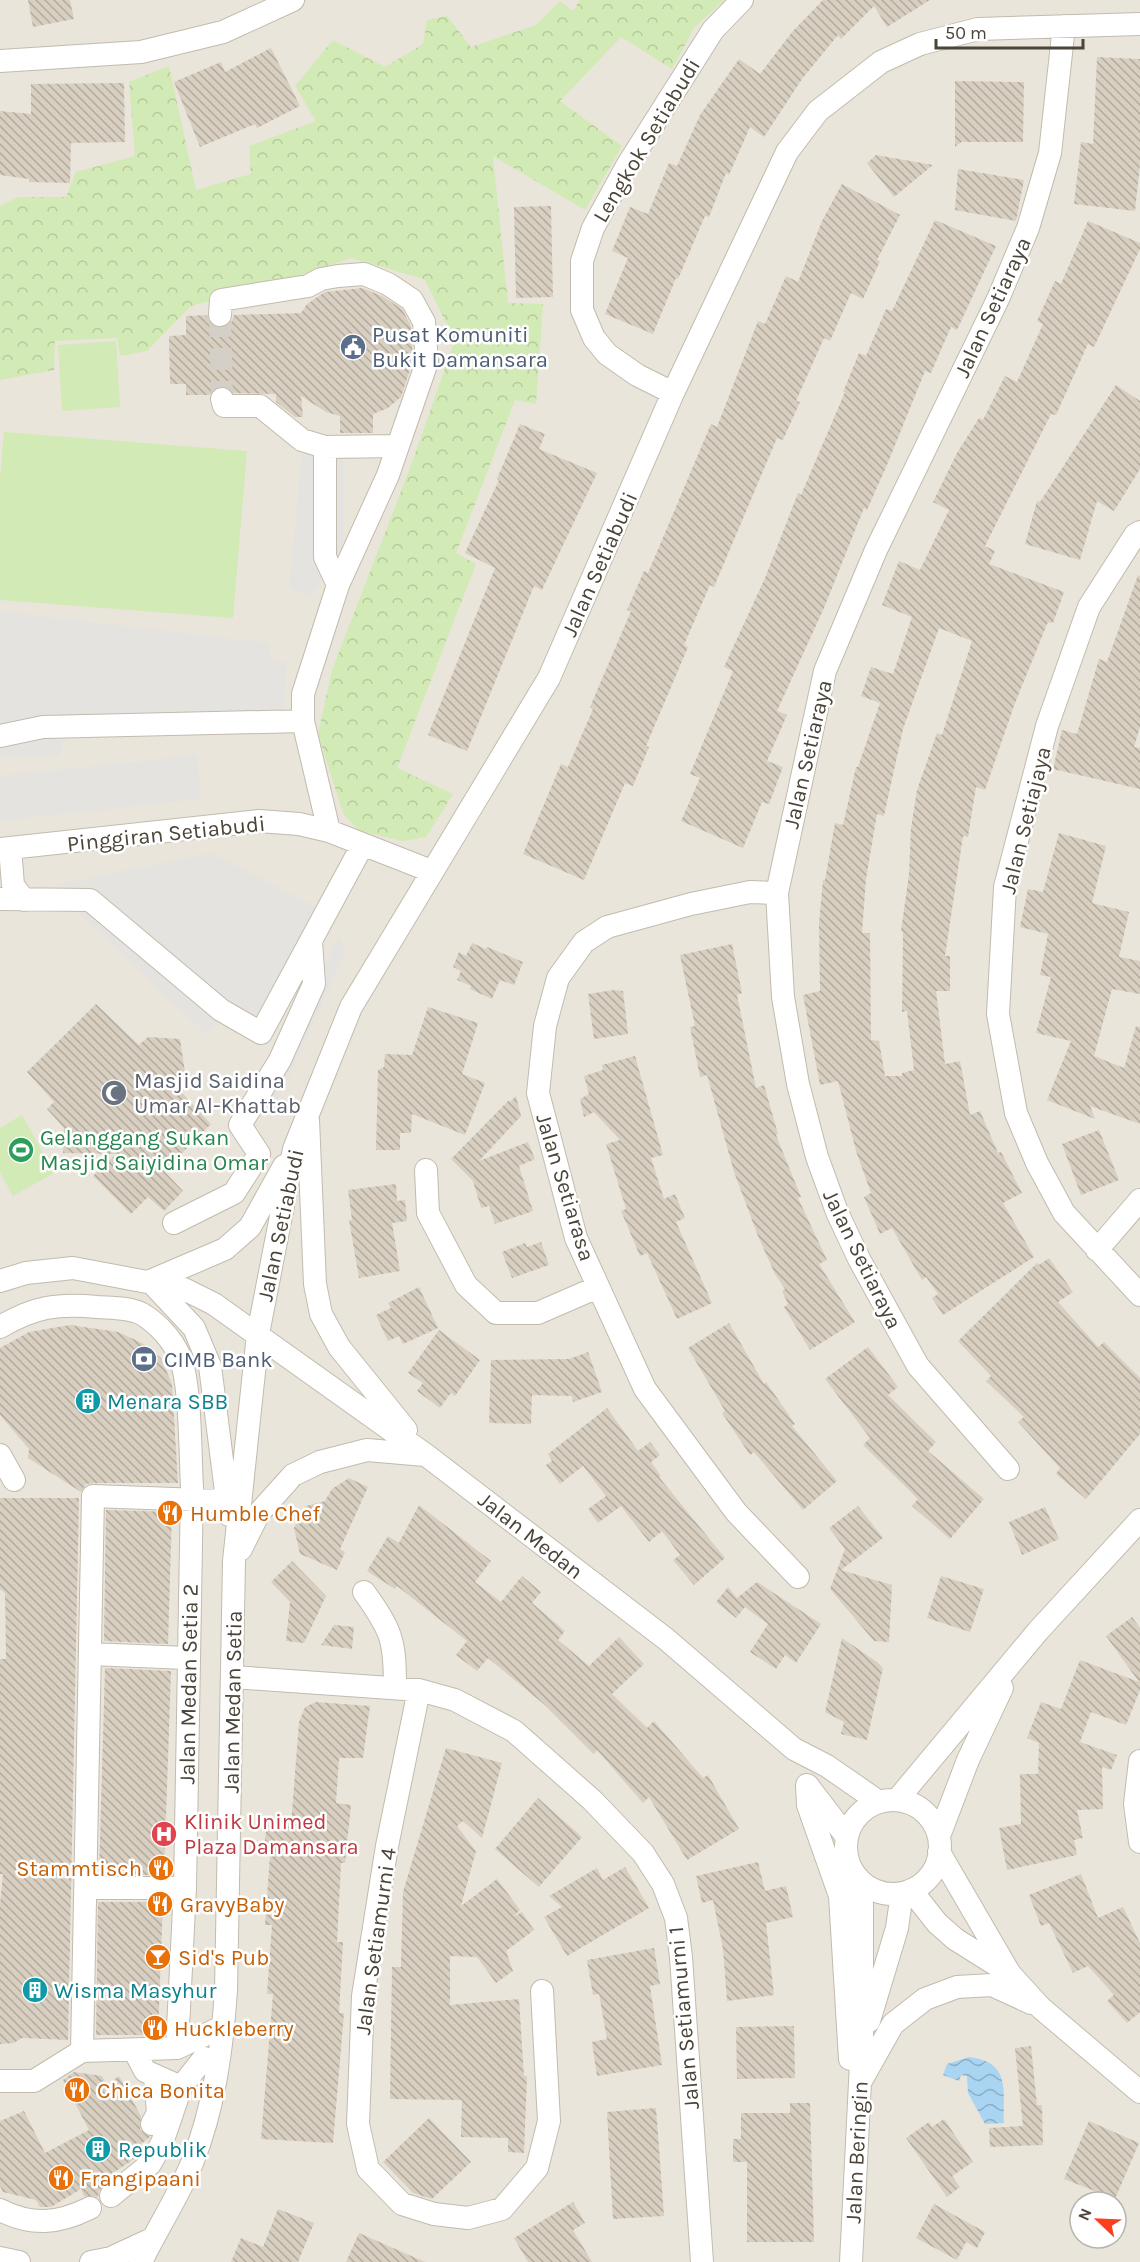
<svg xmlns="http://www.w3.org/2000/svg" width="1140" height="2262" font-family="Karla,sans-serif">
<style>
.residential{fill:#eae5da;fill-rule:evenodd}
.forest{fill:url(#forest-crowns)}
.pitch{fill:#d2eab5}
.parking{fill:#e5e3e0}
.water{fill:url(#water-waves)}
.building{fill:url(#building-back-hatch);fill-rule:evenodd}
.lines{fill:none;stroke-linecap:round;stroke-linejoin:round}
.minor-tunnel{stroke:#d4d0c8;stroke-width:22;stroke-dasharray:22 11;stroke-linecap:butt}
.minor-casing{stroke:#c2bbae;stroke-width:24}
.minor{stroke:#fff;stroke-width:22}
.labels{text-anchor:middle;stroke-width:5;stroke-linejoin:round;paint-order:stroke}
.street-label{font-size:22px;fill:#4b4439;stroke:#fff}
.service-label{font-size:22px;fill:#4e5e75;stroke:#fff;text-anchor:start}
.worship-label{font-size:22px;fill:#5b616d;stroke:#fff;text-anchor:start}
.leisure-label{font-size:22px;fill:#27864d;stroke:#fff;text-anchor:start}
.culture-label{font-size:22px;fill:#0d838f;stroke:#fff;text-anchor:start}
.food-label{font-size:22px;fill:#c56008;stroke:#fff;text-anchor:start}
.health-label{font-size:22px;fill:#be3a42;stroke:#fff;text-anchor:start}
</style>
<defs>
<pattern id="forest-crowns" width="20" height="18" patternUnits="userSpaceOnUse" patternTransform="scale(1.5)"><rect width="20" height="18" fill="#d2eab5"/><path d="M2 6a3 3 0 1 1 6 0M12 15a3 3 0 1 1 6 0" fill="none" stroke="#b6ca9c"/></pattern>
<pattern id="water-waves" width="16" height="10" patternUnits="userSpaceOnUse" patternTransform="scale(1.5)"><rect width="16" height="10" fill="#a9d4f2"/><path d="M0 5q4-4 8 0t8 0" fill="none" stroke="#8caec5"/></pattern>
<pattern id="building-back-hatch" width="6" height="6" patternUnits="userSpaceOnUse" patternTransform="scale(1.5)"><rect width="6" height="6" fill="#d8cfc1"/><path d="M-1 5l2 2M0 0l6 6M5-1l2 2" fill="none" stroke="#b1aa9e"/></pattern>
</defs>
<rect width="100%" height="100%" fill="#f6f3ec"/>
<path class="residential" d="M0 0H1140V2262H0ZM1080 2202H1116V2238H1080Z"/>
<path class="forest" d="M580 0H724L694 28 672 69 621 37 560 101 622 146 585 210 493 156 508 303 543 304 536 404 515 400 456 553 476 564 397 768 453 794 426 837 403 841 359 831 343 813 318 734 332 670 410 468 455 340 424 279 351 258 274 284 191 306 147 351 120 356 117 338 55 341 54 370 0 380V206L18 197H66L76 172 135 156 129 82 169 66 196 190 251 174 249 146 316 121 295 86 333 40 385 67 423 44 427 20 447 16 471 47 536 25 560 1 573 11Z"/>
<path class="pitch" d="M116 341 120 407 62 411 58 345Z
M4 432 247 451 233 618 0 600V478Z
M22 1115 54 1173 13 1196 0 1172V1128Z"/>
<path class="parking" d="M302 452 345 460 343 556 309 596 289 589Z
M0 611 269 643V658L287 663 282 726 69 725 59 756 0 757Z
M197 755 201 799 0 821V776Z
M212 853 316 907 256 1017 232 1007 206 1034 86 921 59 884Z
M339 935 346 951 274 1110 261 1106Z"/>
<path class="water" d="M969 2057C1011 2062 1003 2090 1004 2123L985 2124 968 2093 967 2076 961 2075 959 2081 943 2075 947 2064Z"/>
<path class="building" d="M28 0H70L74 19 33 27Z
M823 0H930L887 27 874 6 841 39 838 35 802 79 764 137 750 127 729 175 726 173 709 217 705 216 678 279 676 278 653 334 605 314 628 258 612 251 630 207 648 214 669 163 677 166 700 115 739 59 760 74 792 32Z
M271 48 300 106 257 128 255 124 200 147 174 82 221 62 225 72Z
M1097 57 1140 59V164L1135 211 1074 204 1081 142 1093 144Z
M955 81 1024 82 1023 142H963L964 140 955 147Z
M124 83 125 142 71 143 70 183 29 182V179L0 175V111L31 114V84Z
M876 155 933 165 894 197 867 163Z
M958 169 1024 180 1016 221 955 210Z
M842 184 900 215 877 260 880 261 863 299 851 293 830 341 824 338 796 401 800 402 783 440 777 438 714 587 710 585 684 645 688 647 646 746 649 747 633 786 625 783 584 880 523 854 561 764 568 767 593 709 590 707 631 611 627 610 644 571 648 573 711 424 717 427 758 321 765 324 786 276 798 282 822 221Z
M551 206 553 297 516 298 514 207Z
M935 220 996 246 957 330 951 327 931 373 925 371 887 465 867 510 864 508 824 608 777 711 787 715 767 761 783 767 769 804 762 802 743 848 681 821 700 778 690 774 733 671 724 667 765 578 798 493 801 495 845 392H843L859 353 866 356 886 309 892 311Z
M1088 221 1140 243V249L1094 347 1088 344 1056 415 1051 414 985 546 995 551 989 564 1064 592 1053 623 1048 622 1015 703 985 790 976 787 968 837 963 836 945 956H950V991H936L945 1064 960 1061 970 1115 980 1111 998 1153 1001 1152 1022 1193 1003 1203 1034 1257 943 1315 932 1298 938 1294 926 1277 922 1280 892 1228 880 1234 864 1197 871 1193 856 1151 838 1081 820 1085 803 995 820 991 819 924 823 880H825L835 823 843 825 856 767H858L880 703 861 696 871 667 893 674 912 617 882 605 899 561 920 570 949 510 933 502 957 453 979 418 983 420 1005 376 1017 382 1043 324 1037 321 1055 281 1061 284ZM939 628 972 641 942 735 937 733 917 790 911 828 909 874 901 931 903 932 902 1012 907 1011 914 1070 902 1073V1076H885L879 1041 871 1040 870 933H862L866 879 877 814 884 816 903 729Z
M362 288 382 296 402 309 411 326 413 360 401 397 388 408 373 414V433H340V416L326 412 301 396 303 417H295L276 402V394L233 393 225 386H218L209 395H186V384H170L169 336 186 335V316L207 315 212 326 220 328 231 323 234 315 301 313 307 304 325 292Z
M1116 385 1140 401V469L1114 511 1097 501 1080 560 1025 544 1037 501 1040 502Z
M520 424 545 434 539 449 597 473 542 590 534 586 467 751 428 735 495 568 465 553 499 480 497 479Z
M1138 575 1140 576V727L1134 747 1140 748V789L1053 769 1062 730 1077 734 1099 659 1107 662Z
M1059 833 1106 846 1092 903 1129 912 1119 957 1140 961V994L1112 989 1094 1056 1124 1068 1136 1026 1140 1027V1124L1090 1106 1095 1119 1047 1100 1071 1041 1036 1033 1051 977 1040 975 1048 934 1020 927 1028 889 1043 892Z
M472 943 486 949 487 947 523 962 514 985 500 980 492 999 470 989 471 986 457 980 461 971 453 967 459 952 466 956Z
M732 944 742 993 737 995 756 1088 764 1085 778 1134 776 1135 801 1197 798 1198 827 1260 819 1264 855 1322 810 1350 784 1307 788 1304 782 1291 785 1289 775 1274 758 1236 734 1172 707 1075 700 1077 690 1027 695 1026 680 955Z
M614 990 623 991 628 1034 594 1039 588 994Z
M96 1004 139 1045 148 1037 180 1039 185 1072 174 1084 211 1124 164 1171 183 1191 164 1211 148 1197 131 1214 93 1176 116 1154 63 1153 64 1128 47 1109 54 1102 27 1072Z
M428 1007 478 1023 462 1074 485 1083 465 1135 412 1114 411 1133H400V1150H376L378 1070 384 1067 385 1054 412 1055Z
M635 1056 663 1155 651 1158 664 1199 675 1194 685 1218 676 1222 712 1303 677 1319 647 1253 640 1256 621 1211 626 1209 606 1144 620 1140 594 1112 584 1117 580 1099 589 1094 584 1076 603 1070 602 1065Z
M516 1096 521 1116 479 1161 528 1142 535 1159 519 1166 533 1211 495 1224 489 1206 481 1208 473 1181 451 1159 509 1100 510 1102Z
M1099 1130 1119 1180 1081 1195 1062 1144Z
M396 1184 397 1201 405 1200 407 1221 392 1223 400 1271 359 1278 349 1220H352L348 1190Z
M541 1242 549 1265 512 1278 502 1252 525 1243 527 1247Z
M1049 1258 1073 1292 1058 1302 1098 1347 1104 1342 1140 1378V1434L1086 1499 1056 1474 1060 1468 1018 1422 1024 1417 986 1381 991 1376 958 1341 1037 1263 1039 1265Z
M419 1287 438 1328 403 1344 399 1336 388 1341 376 1315 391 1308 388 1303Z
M729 1323 764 1384 766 1382 795 1424 792 1426 837 1481 803 1510 754 1452 750 1455 722 1413 725 1411 688 1348Z
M70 1325 118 1332 142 1343 161 1358 172 1384 178 1483H94L86 1484 81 1492 28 1458 29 1449 0 1415V1348L29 1332Z
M439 1330 480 1360 455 1396 451 1393 440 1408 417 1391 423 1383 408 1373Z
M868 1347 898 1387 888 1395 936 1442 928 1451 984 1499 950 1539 912 1506 918 1499 863 1445 870 1438 825 1379Z
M588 1352 602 1392 573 1402 572 1396 532 1395 531 1424 489 1423 491 1360 569 1359Z
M607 1408 638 1451 650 1442 660 1455 651 1462 661 1476 659 1477 725 1558 694 1585 673 1560 680 1555 662 1531 649 1542 621 1506 598 1523 588 1509 606 1496 583 1466 560 1484 546 1465 552 1461 548 1454Z
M349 1478 368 1487 340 1549 345 1552 337 1570 300 1554 294 1528 306 1506 325 1501 332 1489Z
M0 1498H79L68 2040 22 2038 14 2043 0 2044V1905L3 1874H0V1659H6L5 1593 0 1589Z
M419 1505 491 1561 475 1582 501 1602 522 1576 541 1592 532 1603 565 1631 558 1640 589 1666 619 1637 644 1664 612 1694 647 1728 654 1721 703 1778 708 1775 739 1829 687 1860 649 1797 643 1803 597 1750 594 1754 546 1706 488 1658 477 1671 456 1655 467 1641 397 1586 395 1589 367 1571 388 1536 399 1543Z
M858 1506 883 1538 841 1570 892 1585 889 1642 874 1641 830 1589 845 1549 829 1528Z
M1045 1507 1059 1539 1022 1555 1009 1522Z
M106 1510 172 1512 168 1644 104 1641Z
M292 1561 326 1596 304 1643 286 1641 290 1602 271 1582Z
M941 1576 984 1589 970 1632 927 1618Z
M757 1582 821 1624 796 1663 785 1655 776 1669 750 1652 768 1624 745 1607 736 1618 716 1602 728 1587 737 1598Z
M1132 1617 1140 1628V1690L1126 1725 1091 1712 1080 1742 1117 1755 1111 1770 1102 1767 1103 1809 1077 1810 1083 1838 1074 1840 1077 1855 1007 1870 999 1828 1021 1824 1020 1774H1038L1039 1743 1027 1738 1041 1702 1061 1709 1080 1660 1139 1682 1106 1636Z
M334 1625 354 1627 352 1649 321 1645Z
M842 1638 877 1662 883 1668 867 1740 841 1734 844 1722 825 1712Z
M105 1668 171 1671 164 1875H99Z
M316 1702 370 1706 363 1758H339L336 1803 351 1805 345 1863H341L337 1942H343L339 2013H344L333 2143 261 2139 273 1994H267L272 1925H265L270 1855H263L267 1822 291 1825 299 1722 305 1707Z
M446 1748 502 1763 482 1838 463 1821 457 1826 476 1851 461 1906 497 1879 520 1910 513 1917 522 1912 534 1930 506 1951 513 1971 496 1983 477 1957 450 1956V2005L519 1999 524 2076H527L524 2153 508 2152V2138L461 2137 462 2100 390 2099 392 1967H401L403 1892Z
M538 1798 582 1837 539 1887 495 1849Z
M758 1862 765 1891 786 1886 793 1917 766 1923 774 1995 727 2001 723 1949 713 1900 702 1903 696 1876Z
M625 1867 649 1908 567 1956 544 1917 562 1907 549 1896 597 1868 603 1880Z
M1081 1874 1098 1918 1123 1907 1140 1943V2012L1127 2023 1107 2001 1114 1995 1088 1966 1073 1973 1049 1923 1041 1926 1029 1895Z
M98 1902H163L158 2035H96Z
M654 1948 660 1984 650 1986 662 2065 597 2076 592 2042 607 2039 599 1994 593 1995 587 1960Z
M794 2026 795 2078 737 2079 736 2027Z
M1031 2046 1037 2105H1042L1043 2145 990 2147 989 2128 1023 2126 1015 2048Z
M74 2072 102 2076 107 2085 119 2076 141 2116 140 2130 150 2137 141 2144 143 2149 140 2155 104 2179 106 2183 99 2191 98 2197 84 2196 81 2189 51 2207H40L36 2200 3 2192 0 2186V2121L24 2111 45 2153 89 2130 63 2080Z
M790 2103H810L814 2242H747V2162H733V2139H741V2113H790Z
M656 2108 664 2216 613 2219 607 2112Z
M429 2118 471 2162 432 2199 413 2193 383 2162Z
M944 2119 973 2162 952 2176 960 2187 947 2197 906 2138 929 2122 932 2127Z
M1089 2121 1139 2143 1115 2199 1064 2179Z
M573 2202 585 2223 573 2230 592 2262H528L514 2238Z
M934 2204 985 2232 977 2248 966 2242 957 2260 916 2238Z
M278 2209 314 2223 298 2262H231L241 2238 263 2247Z
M359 2233 425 2262H346Z"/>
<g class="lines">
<path class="minor-tunnel" d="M220 315 222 399"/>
<g class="minor-casing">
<path id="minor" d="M0 61 141 52 223 32 293 0
M220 315 221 300 308 286 321 279 338 276 364 274 388 284 412 300 424 322 427 362 388 475 338 585 303 694V721L329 831
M673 393 637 375 607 354 594 338 582 310V261L593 228 627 166 713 30 742 0
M222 399 224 406H260L302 440 325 447 398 446
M325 447V557L338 585
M1140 532 1135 535 1089 607 1047 726 1005 887 998 1014 1016 1113 1037 1163 1064 1213 1140 1295
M0 736 43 727 303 721
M10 848 13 885 24 900
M0 849 259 821 299 824 329 831 431 871
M777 893 750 892 691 904 607 927 584 942 558 978 545 1026 538 1093 576 1238 645 1389 736 1512 798 1577
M0 899 90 900 221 1010 261 1033 362 846
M308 1120 315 1284 321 1314 339 1347 406 1430
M426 1170 428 1213 466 1285 496 1313H538L598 1287
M174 1223 234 1193 259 1154 240 1125 280 1060 314 984 311 941
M1097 1250 1140 1200
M0 1281 26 1273 73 1268 184 1289 214 1304 426 1455 666 1639 794 1749 827 1766 879 1802
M150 1281 194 1328 210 1366 229 1515
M150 1281 225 1249 250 1227 284 1166
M0 1327C34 1307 57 1303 97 1307 111 1308 129 1307 142 1314 157 1323 172 1339 179 1355 191 1380 190 1456 192 1487L185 1888 177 2048
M0 1455 14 1480
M1008 1469 918 1366 859 1259 837 1212 817 1157 798 1084 783 997 777 893 825 671 876 550 998 299 1028 228 1050 153 1064 26
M241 1549 259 1513 293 1475 320 1462 367 1450 425 1455
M364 1592C392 1631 395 1640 395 1688
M90 1654 187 1658
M233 1677 419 1690 455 1700 514 1731 592 1800 643 1853 663 1884 676 1918 681 1957 702 2262
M419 1690 387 1846 363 1996 358 2124 368 2169 402 2204 434 2214 468 2218 502 2209 537 2168 549 2121 542 1991
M1140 1761 1135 1804 1140 1842
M807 1785 808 1805 840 1896 850 2059
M808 1786 847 1837
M897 1800 1038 1631 1140 1520
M846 1847a47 47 0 1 1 94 0a47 47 0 1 1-94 0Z
M939 1836 968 1760 1002 1688
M939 1852 1010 1974 1041 2008 1140 2092
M86 1888H185
M911 1890 937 1923 955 1939 1006 1971
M869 2021 897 1928 902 1893
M134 2050 145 2071 181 2087
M82 2051 93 1496 227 1501
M862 2079 893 2024 925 1999 957 1987 992 1985 1031 2003
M0 2081H34L82 2051 177 2048 224 2026
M152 2124 158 2113 155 2076
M111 2196 150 2164 162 2143 181 2087 204 2058
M0 2210C32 2226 58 2224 90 2208
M0 2258 19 2262
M91 2262 111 2258 152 2239
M141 2262C157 2229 178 2197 192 2163 214 2109 222 2049 226 1991L234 1561 258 1334 294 1149 351 1007 549 678 673 393 787 152 818 111 881 62 920 44 978 29 1140 24
M851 2262 862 2042V1904L856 1876"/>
</g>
<use href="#minor" class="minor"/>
</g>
<defs>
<g id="civic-disc" transform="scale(1.35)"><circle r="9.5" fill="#5c6f8a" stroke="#fff"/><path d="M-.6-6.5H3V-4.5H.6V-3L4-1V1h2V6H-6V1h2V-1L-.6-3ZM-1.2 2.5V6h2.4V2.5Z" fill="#fff"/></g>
<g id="mosque-disc" transform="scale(1.35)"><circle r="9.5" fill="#6b7280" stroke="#fff"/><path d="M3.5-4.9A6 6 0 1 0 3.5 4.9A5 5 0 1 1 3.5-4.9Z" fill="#fff"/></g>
<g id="stadium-disc" transform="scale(1.35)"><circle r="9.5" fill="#2e9e5b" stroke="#fff"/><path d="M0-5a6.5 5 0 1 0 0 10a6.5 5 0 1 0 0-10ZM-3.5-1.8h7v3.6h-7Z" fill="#fff"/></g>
<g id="bank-disc" transform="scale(1.35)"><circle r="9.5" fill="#5c6f8a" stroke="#fff"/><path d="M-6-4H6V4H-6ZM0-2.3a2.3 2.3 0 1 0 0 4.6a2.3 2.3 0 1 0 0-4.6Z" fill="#fff"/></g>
<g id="building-disc" transform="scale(1.35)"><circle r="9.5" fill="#0f9aa8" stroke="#fff"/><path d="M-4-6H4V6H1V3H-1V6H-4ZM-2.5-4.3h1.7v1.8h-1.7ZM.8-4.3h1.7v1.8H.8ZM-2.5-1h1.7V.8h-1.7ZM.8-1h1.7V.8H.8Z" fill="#fff"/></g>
<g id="restaurant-disc" transform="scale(1.35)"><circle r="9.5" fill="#e8710a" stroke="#fff"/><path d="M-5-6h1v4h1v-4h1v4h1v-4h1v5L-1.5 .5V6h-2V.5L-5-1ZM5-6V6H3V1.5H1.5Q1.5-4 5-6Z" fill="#fff"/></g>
<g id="hospital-disc" transform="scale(1.35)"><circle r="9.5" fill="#e0444e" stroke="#fff"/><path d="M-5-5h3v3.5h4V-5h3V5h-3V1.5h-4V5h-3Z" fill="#fff"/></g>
<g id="bar-disc" transform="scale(1.35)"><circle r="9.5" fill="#e8710a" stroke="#fff"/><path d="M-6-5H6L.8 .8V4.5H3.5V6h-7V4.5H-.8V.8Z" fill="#fff"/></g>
</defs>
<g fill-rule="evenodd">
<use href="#civic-disc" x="353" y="347"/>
<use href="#mosque-disc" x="114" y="1093"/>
<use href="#stadium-disc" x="21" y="1150"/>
<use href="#bank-disc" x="144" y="1359"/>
<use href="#building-disc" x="88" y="1401"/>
<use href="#restaurant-disc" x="170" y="1513"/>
<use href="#hospital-disc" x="164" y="1834"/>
<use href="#restaurant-disc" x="161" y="1868"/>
<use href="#restaurant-disc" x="160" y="1904"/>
<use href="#bar-disc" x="158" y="1957"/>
<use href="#building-disc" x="35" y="1990"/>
<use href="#restaurant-disc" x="155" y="2028"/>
<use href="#restaurant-disc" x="77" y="2090"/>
<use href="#building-disc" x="98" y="2149"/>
<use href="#restaurant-disc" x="61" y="2178"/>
</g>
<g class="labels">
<g class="street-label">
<text transform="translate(646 140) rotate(-59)" y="8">Lengkok Setiabudi</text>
<text transform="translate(992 307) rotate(-65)" y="8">Jalan Setiaraya</text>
<text transform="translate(599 564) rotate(-66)" y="8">Jalan Setiabudi</text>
<text transform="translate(807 754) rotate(-77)" y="8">Jalan Setiaraya</text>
<text transform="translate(1025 820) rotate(-76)" y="8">Jalan Setiajaya</text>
<text transform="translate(166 833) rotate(-6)" y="8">Pinggiran Setiabudi</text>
<text transform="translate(566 1187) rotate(73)" y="8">Jalan Setiarasa</text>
<text transform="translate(280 1225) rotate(-78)" y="8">Jalan Setiabudi</text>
<text transform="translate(863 1259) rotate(64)" y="8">Jalan Setiaraya</text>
<text transform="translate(531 1535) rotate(38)" y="8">Jalan Medan</text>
<text transform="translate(188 1684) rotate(-89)" y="8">Jalan Medan Setia 2</text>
<text transform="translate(232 1702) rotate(-89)" y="8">Jalan Medan Setia</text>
<text transform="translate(375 1941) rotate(-82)" y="8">Jalan Setiamurni 4</text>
<text transform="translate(683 2018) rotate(-95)" y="8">Jalan Setiamurni 1</text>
<text transform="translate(856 2152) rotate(-87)" y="8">Jalan Beringin</text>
</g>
<g class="service-label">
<text x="372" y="342">Pusat Komuniti<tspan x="372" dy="25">Bukit Damansara</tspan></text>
<text x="164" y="1367">CIMB Bank</text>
</g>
<g class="worship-label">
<text x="134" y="1088">Masjid Saidina<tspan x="134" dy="25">Umar Al-Khattab</tspan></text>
</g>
<g class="leisure-label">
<text x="40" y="1145">Gelanggang Sukan<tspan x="40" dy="25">Masjid Saiyidina Omar</tspan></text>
</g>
<g class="culture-label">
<text x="107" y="1409">Menara SBB</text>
<text x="54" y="1998">Wisma Masyhur</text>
<text x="118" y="2157">Republik</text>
</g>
<g class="food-label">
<text x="190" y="1521">Humble Chef</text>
<text x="142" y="1876" text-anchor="end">Stammtisch</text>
<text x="180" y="1912">GravyBaby</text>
<text x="178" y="1965">Sid's Pub</text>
<text x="174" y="2036">Huckleberry</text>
<text x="97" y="2098">Chica Bonita</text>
<text x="80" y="2186">Frangipaani</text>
</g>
<g class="health-label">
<text x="184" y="1829">Klinik Unimed<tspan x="184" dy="25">Plaza Damansara</tspan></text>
</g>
</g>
<g transform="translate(1098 2220) rotate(293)"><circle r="28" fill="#ffffff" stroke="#b7b4b0" stroke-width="1.5"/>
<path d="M0-4.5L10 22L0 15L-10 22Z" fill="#fc3f1d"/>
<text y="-9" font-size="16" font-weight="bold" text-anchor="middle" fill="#4b4439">N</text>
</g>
<path d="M936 39v9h147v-9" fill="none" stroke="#4b4439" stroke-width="3"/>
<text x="945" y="39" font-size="18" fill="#4b4439" stroke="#ffffff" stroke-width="4.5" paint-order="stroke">50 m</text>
</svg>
